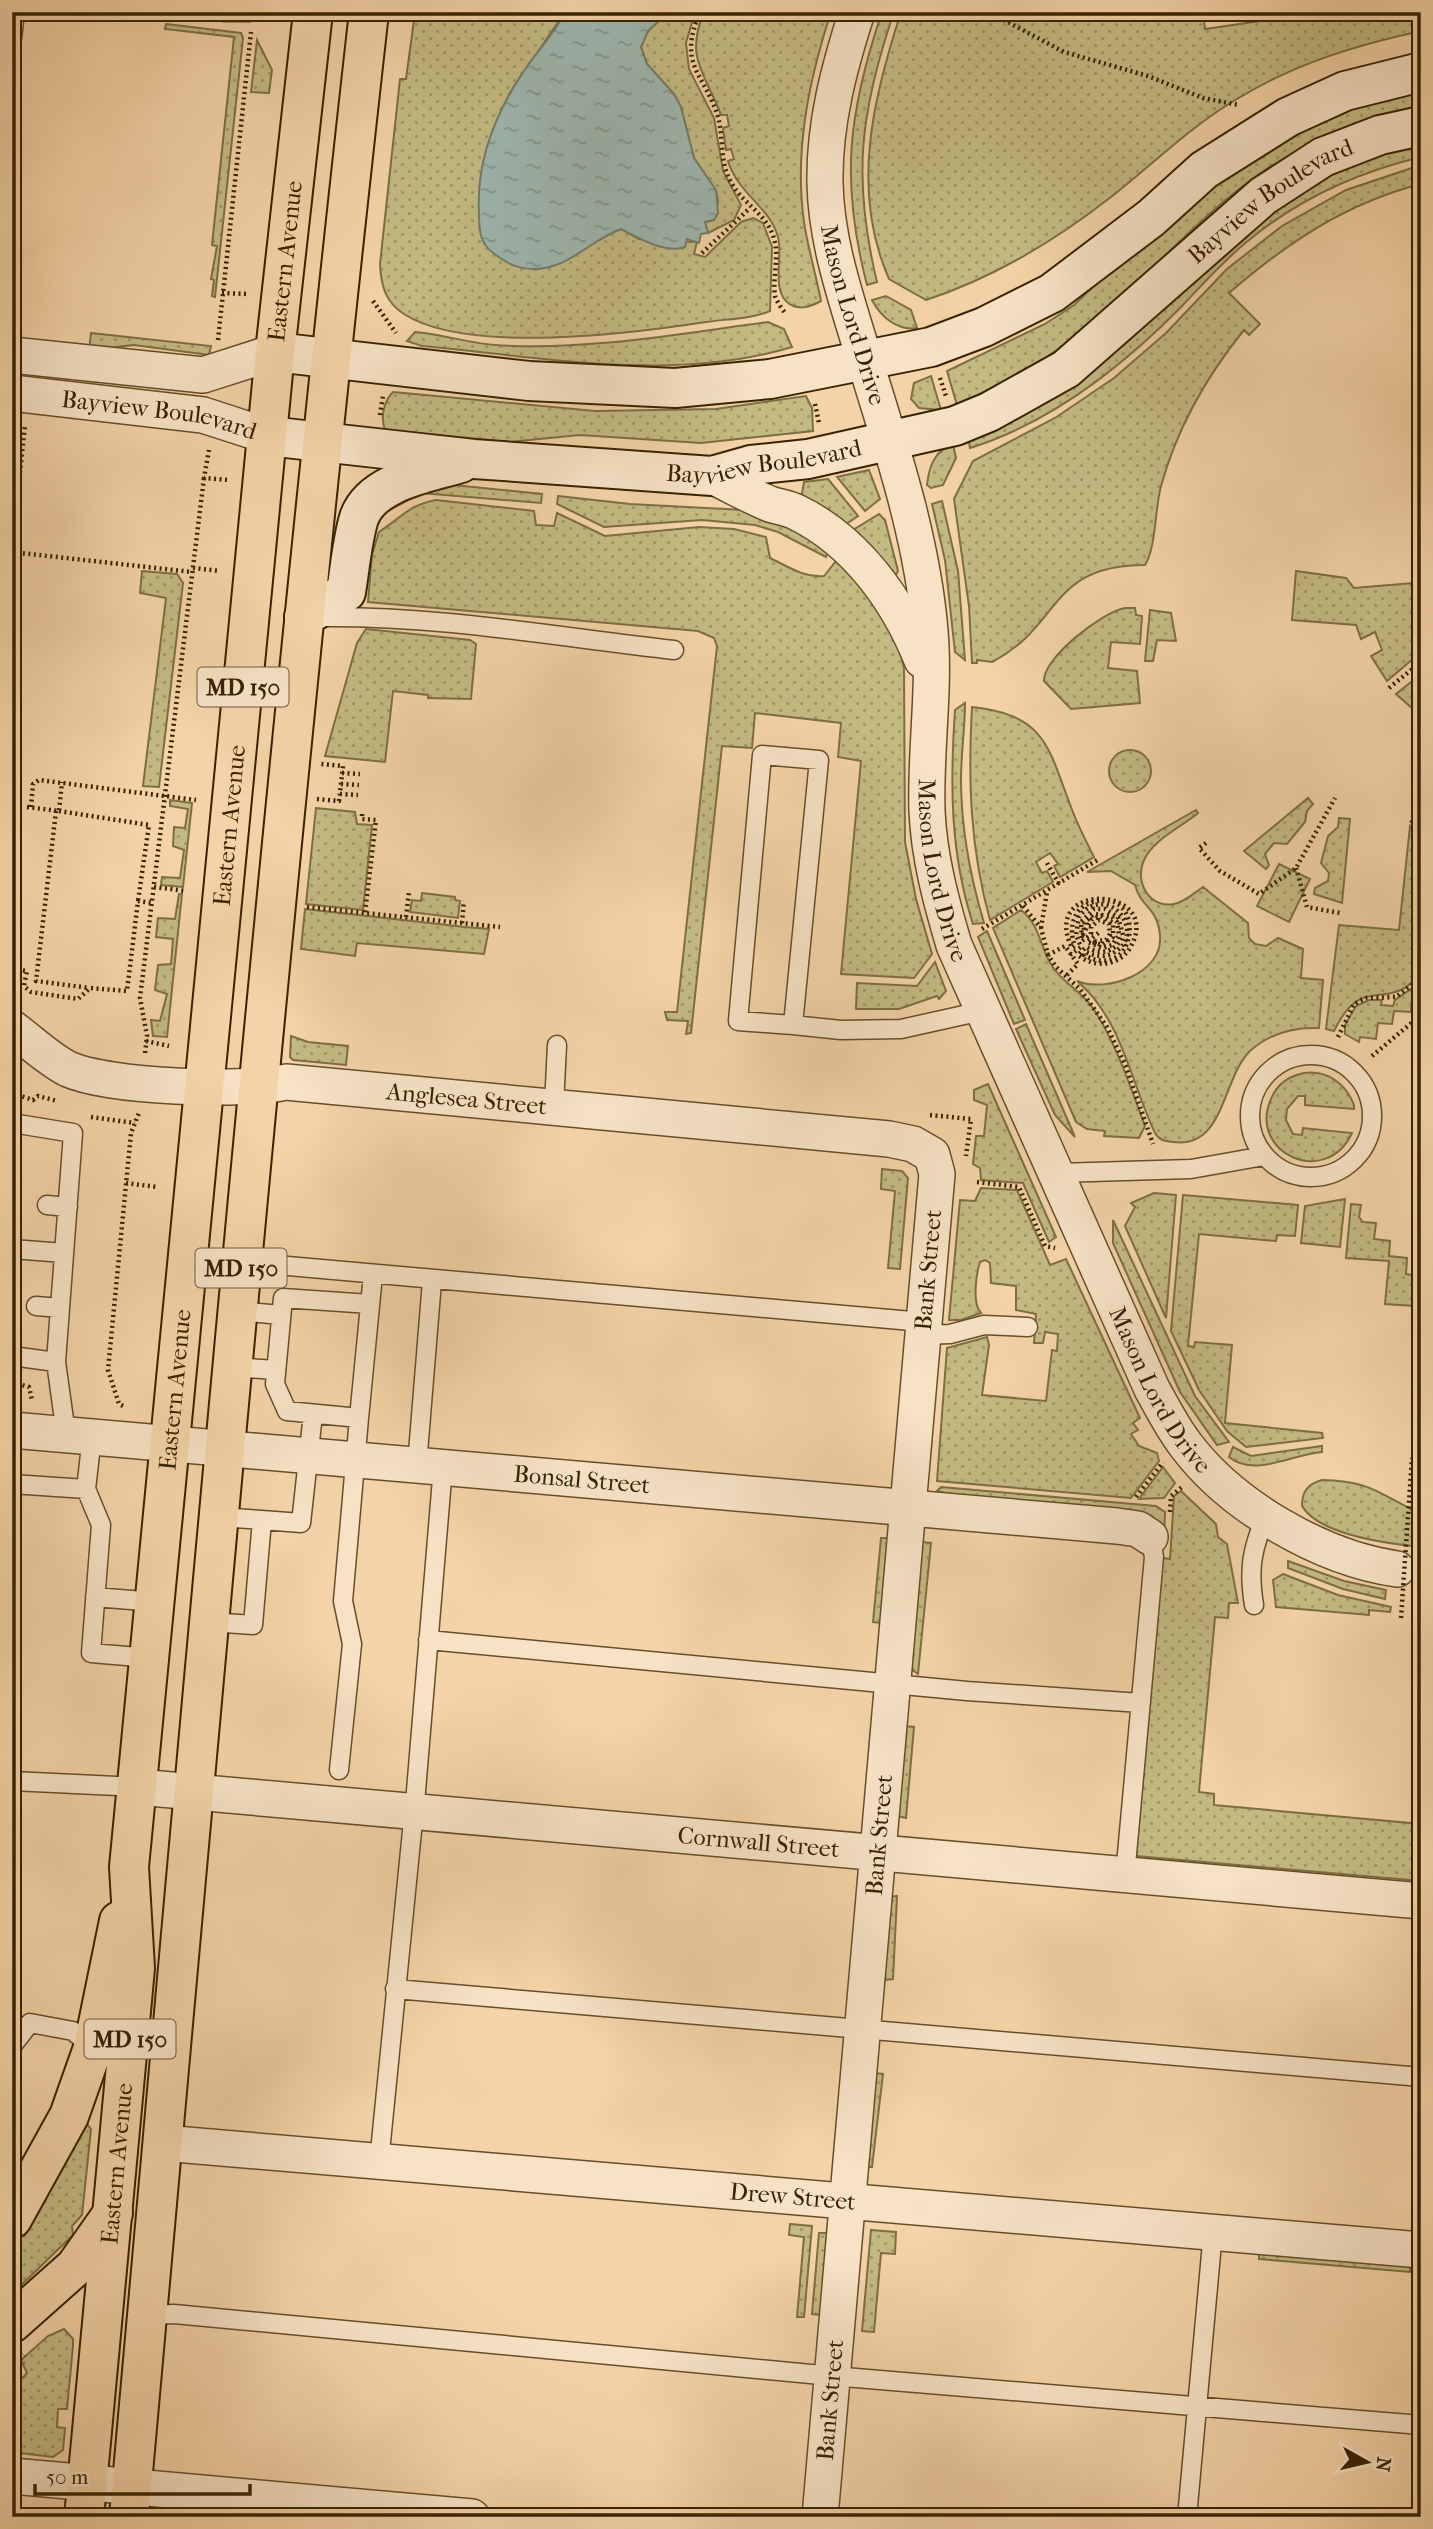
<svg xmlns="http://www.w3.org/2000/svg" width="1433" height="2529" font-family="'IM FELL French Canon',serif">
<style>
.grass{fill:url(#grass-dots);stroke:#7e6e42;stroke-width:2}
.water{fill:url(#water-ripples);stroke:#757b69;stroke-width:2}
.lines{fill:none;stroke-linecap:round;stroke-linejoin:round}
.lane-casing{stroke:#674e2a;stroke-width:21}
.street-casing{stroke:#674e2a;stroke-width:38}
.secondary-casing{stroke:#382201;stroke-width:42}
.primary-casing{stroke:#382201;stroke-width:42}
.path{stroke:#382201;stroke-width:4.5;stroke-dasharray:2 3.5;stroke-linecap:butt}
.lane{stroke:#f7e2c6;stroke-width:18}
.street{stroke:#f7e2c6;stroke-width:35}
.secondary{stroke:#f7e2c6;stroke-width:38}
.primary{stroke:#f3d3a7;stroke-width:38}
.path-bridge{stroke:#382201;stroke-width:4.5;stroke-dasharray:2 3.5;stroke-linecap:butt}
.labels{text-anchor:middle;stroke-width:5;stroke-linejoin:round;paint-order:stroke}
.shield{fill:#f7e2c6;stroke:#715c3c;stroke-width:2}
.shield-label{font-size:23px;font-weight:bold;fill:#382201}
.street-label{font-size:24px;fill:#382201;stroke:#f7e2c6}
</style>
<defs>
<pattern id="grass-dots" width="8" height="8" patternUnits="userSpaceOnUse" patternTransform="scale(1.75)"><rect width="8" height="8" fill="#c3ba82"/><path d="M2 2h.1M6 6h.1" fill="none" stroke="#9f9768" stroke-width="1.8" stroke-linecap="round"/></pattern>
<pattern id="water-ripples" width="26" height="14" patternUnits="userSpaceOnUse" patternTransform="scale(1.75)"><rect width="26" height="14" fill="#9db6af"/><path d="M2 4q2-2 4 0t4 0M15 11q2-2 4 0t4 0" fill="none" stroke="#81948c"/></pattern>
</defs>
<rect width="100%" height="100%" fill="#f3d3a7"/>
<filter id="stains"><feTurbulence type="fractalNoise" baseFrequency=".00286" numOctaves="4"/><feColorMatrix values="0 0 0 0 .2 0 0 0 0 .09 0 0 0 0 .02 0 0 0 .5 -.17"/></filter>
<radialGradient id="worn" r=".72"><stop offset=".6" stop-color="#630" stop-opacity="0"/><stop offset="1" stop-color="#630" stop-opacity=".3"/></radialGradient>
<path class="grass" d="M402 12H565L509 94 536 269C568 265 591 240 621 229L639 239 697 242 694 254 705 257 741 222 753 218 763 223 772 247 770 311C752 319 726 319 706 322 634 333 467 355 404 314 385 302 381 285 380 264L400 79H406L414 20 401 18Z
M668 12H695L686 43 689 69 714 118 723 171 741 205 734 220 708 233 704 222 714 220 718 201 716 191 694 158 681 107 674 94 647 64 641 47 648 31Z
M704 12H831C809 80 794 150 804 222 808 249 816 274 821 301 810 307 797 312 786 301 772 287 783 255 778 237 770 207 738 194 728 161L734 159 731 149 726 150 723 128 729 126 727 115H721C706 74 684 59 704 12Z
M882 12H894C860 112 852 178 877 282L867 285C840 181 848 113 882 12Z
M901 12H1203L1205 29 1323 12H1421V31C1356 45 1294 64 1237 99 1191 126 1153 164 1111 197 1056 240 993 278 926 300L889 279C850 190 873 100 901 12Z
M166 24 241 33 243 38 215 297 212 296 214 280 211 279 217 246 212 245 234 37 165 29Z
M257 40 272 70 269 93 251 92Z
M1421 87V108C1368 125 1315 138 1268 168 1194 217 1142 287 1072 339 1037 366 997 386 957 405L947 371 1045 324 1074 305 1122 259 1231 170 1322 118Z
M1421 142V157C1358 172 1299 199 1249 240 1224 260 1203 284 1181 307 1123 366 1050 423 970 448L968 436 1249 221 1346 166Z
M1421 165V184C1346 203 1287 243 1229 293L1260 324 1249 335 1244 330C1206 377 1177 428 1161 486 1155 508 1156 548 1145 565 1048 565 1062 626 992 662L977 660V663H972L969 606 954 499 973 461 1055 418 1114 378 1166 333 1227 269 1282 226 1346 190Z
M886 296 911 310 917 328C897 331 881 317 872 300Z
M768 322 784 329 792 347C674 383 543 357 422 346L407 341 415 332C441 334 468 343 495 345 586 351 678 334 768 322Z
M91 333 211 346 209 355 134 345 89 350Z
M931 376 941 410 919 408 911 399 914 383Z
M393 392 595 411 716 409 806 396 812 408 813 431 701 443 580 435 509 442 385 430C380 417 384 401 393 392Z
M953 444 956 458 943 485 931 488 927 485C929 467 934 451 953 444Z
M869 470 880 499 865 511 837 477Z
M828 479 858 516 846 524 801 499 804 482Z
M444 484 542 494 541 503 421 493 390 510 389 501Z
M558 496 630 504 744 510 759 513 829 547 826 557 778 532 755 525 702 520 604 527 557 504Z
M436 500 534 511 536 525 554 526 557 513 605 536 699 527 734 529 766 537 770 558C787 566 804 578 824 576L836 561 864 580 900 651 904 668 905 842 916 899 932 954 914 978 841 974 861 761 838 757 841 723 755 713 752 748 722 746 691 1033 686 1034 688 1021 667 1020 665 1012H677L717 646 714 638 698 631 368 602 372 555 379 532C402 517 409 505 436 500Z
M942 501 958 571 965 660 955 652 945 560 932 504Z
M879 514 885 520 898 571 896 575 853 530Z
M142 571 177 574 183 583 159 787 143 786 166 598 140 593Z
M1296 571 1346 578 1354 588 1413 583 1421 613V652L1387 681 1371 656 1382 650 1375 632 1361 639 1356 625 1292 620Z
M1125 608H1135L1136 615 1142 616 1140 644 1111 642 1108 668 1137 671 1140 703 1071 709 1044 681C1043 658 1102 612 1125 608Z
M1150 610 1171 613 1176 641 1157 640 1153 661H1145Z
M366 629 470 640 476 644 471 699 428 698V695L393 691 385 762 325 756 357 643Z
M1421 674V716L1396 694Z
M965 703C965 728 961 754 961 779 961 829 970 876 984 923L973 924C950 853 950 784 955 710Z
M972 707C1046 715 1048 747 1071 807 1077 824 1086 841 1094 857L1060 877 1054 866 1058 864 1050 853 1036 862 1042 873 1047 871 1053 882 990 920C970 848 968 781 972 707Z
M1109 771a21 21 0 1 1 42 0a21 21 0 1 1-42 0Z
M1308 798 1313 804 1307 811 1305 822 1287 844 1274 843 1265 854 1269 865 1266 869 1244 851Z
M170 800 192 803 183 887 161 885 162 877 180 878 184 850 173 846 174 827 185 828 188 809 170 806Z
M316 808 355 812 357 824 372 825 363 910 306 904Z
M1196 810 1198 813C1180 828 1154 839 1144 860 1134 881 1149 909 1174 904 1185 902 1194 893 1203 887L1248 923 1249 938 1255 944 1266 946 1278 938 1303 949 1301 978 1323 980 1319 1028C1294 1027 1269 1034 1250 1051 1222 1078 1225 1149 1173 1142 1164 1141 1159 1140 1155 1133 1131 1083 1122 1019 1077 981 1106 993 1163 974 1160 936 1158 907 1141 908 1135 885L1111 871 1087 872Z
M1339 818 1350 819 1342 903 1314 894 1315 888 1328 881 1329 873 1321 863 1328 836 1338 827Z
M1410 826 1421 839V886L1415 910 1421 935V973C1386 1016 1364 970 1334 1031L1326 1029 1339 925 1399 930Z
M1279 864 1310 879 1289 922 1257 906Z
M422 893 455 897V900L460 901 458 918 410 912 412 900 421 901Z
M179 894H182L167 1037 153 1036 151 1020 160 1021 167 994 155 990 158 965 171 964 173 939 156 937 158 918 175 919Z
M305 909 465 927 489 929 484 954 357 943 355 956 301 949Z
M1021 910C1040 924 1040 948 1052 966 1062 982 1082 992 1093 1008 1117 1045 1130 1086 1145 1126L1139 1138 1104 1136 1105 1131 1087 1129 1076 1122 993 928Z
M987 931 1025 1020 1014 1024 978 937Z
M935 962 946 991 939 999 937 996 899 1009H856L857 983 917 986Z
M1421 982V997H1412L1411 1012 1394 1011 1392 1024 1378 1023 1376 1039 1360 1037 1359 1042 1345 1034V1025L1356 1006 1369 1000H1382L1381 1005 1393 1006 1395 1000Z
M1026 1024 1075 1137 1055 1115 1016 1029Z
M291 1036 308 1042 348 1046 346 1065 293 1060 290 1057Z
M1304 1073C1328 1070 1346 1084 1354 1105V1109L1305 1105V1096H1298L1287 1109 1286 1120 1293 1134 1302 1135 1303 1128 1352 1133C1326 1189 1247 1153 1271 1099 1277 1084 1289 1076 1304 1073Z
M988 1084 1056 1237 1049 1242 1023 1183 981 1180 980 1168 973 1164 976 1136H984L987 1105 974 1100V1090Z
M882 1169 902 1171 908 1178 900 1269 888 1268 895 1191 881 1189Z
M981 1188 1017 1190 1050 1265 1066 1259 1140 1418 1133 1423 1138 1430 1131 1434 1139 1446 1157 1453 1159 1461 1131 1498 937 1481 947 1348 987 1337 989 1345 982 1395 1046 1401 1052 1350 1057 1351 1058 1334 1045 1332 1043 1343H1034L1036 1314 1016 1310V1286L991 1283 990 1263 985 1260 980 1262C976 1274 972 1304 981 1313L961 1320H949L960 1200 975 1201Z
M1154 1193 1176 1195 1166 1318 1125 1226 1135 1207 1131 1203Z
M1183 1195 1298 1205 1295 1236 1277 1235 1276 1241 1199 1234 1188 1346 1194 1347 1195 1342 1232 1345 1225 1423 1322 1433 1323 1438 1246 1447 1227 1431 1199 1390 1171 1331Z
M1345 1199 1340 1247 1301 1243 1305 1206Z
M1351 1204 1361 1205 1359 1217 1363 1222 1376 1223 1374 1239 1390 1241 1389 1256 1407 1258 1406 1274 1418 1276 1415 1306 1385 1304 1389 1261 1346 1258Z
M1113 1220 1195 1396 1229 1442 1217 1445 1180 1392 1113 1243Z
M1322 1446V1452C1292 1454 1255 1478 1229 1457L1233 1447 1251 1456Z
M1163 1467 1175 1483 1164 1498 1139 1499Z
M1322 1480C1372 1481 1379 1494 1421 1514V1547C1390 1544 1319 1535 1302 1506 1302 1491 1308 1484 1322 1480Z
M941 1487 1156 1506 1165 1512 1164 1542 1147 1515 1134 1511 953 1495 937 1491Z
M1181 1491 1216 1524 1218 1537 1227 1544 1238 1603H1229L1228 1618 1215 1617 1199 1792 1214 1794V1805L1421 1824V1881L1136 1856 1163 1558 1170 1559 1174 1496Z
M881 1538H889L882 1623 873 1622Z
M922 1542 931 1543 918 1674 911 1669Z
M1288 1561 1344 1581 1386 1590 1385 1599 1343 1589 1288 1568Z
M1283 1574 1338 1595 1391 1607 1390 1612 1369 1610V1615L1276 1607 1273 1580Z
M904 1726 914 1727 906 1818 897 1816Z
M897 1896 893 1979 884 1980 890 1897Z
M874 2073 883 2074 872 2167H865Z
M86 2123 91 2129 82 2215 72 2226 73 2235 12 2294V2244Z
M790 2224 812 2226 804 2317H797L804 2237 789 2235Z
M871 2230 896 2232 895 2254 881 2253 874 2332 862 2331Z
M819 2233H828L821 2315 812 2314Z
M1259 2252 1410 2265V2272L1259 2259Z
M64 2329 73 2339V2346L67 2409H58L57 2427 65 2428 63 2450 53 2457 12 2452V2381L16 2385 27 2373 21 2360 48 2336Z"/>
<path class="water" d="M565 12H668L648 31 641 47 647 64 674 94 681 107 694 158 716 190 718 213 714 220 705 222 708 233 701 234 699 243 687 239 685 247C666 254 638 238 621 229 595 238 573 263 545 268 523 272 508 265 492 252 479 242 479 228 479 213 476 159 497 109 528 65 540 48 556 31 565 12Z"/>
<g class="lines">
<g class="lane-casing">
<path id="lane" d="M224 12H249
M12 38 15 12
M318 617C437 615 557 637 674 650
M793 1025 738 1021 762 755 819 760 793 1025 841 1030 901 1029 982 1011
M1250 1116a61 61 0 1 1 122 0a61 61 0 1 1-122 0Z
M554 1105 557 1045
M12 1123 73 1133 56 1362
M1058 1173 1191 1169 1264 1156
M47 1205 68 1207
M12 1249 64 1253
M242 1262 923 1322
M36 1306 60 1308
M237 1311 281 1315
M922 1335 950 1334 984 1325 1028 1327
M12 1356 56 1362 66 1434
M232 1367 276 1370
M359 1418 373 1275
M92 1437 86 1489 101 1525 91 1653 150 1658
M417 1465 432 1281
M12 1484 86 1489
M262 1520 301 1523 313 1414
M95 1597 155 1602
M1254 1605C1248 1568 1252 1550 1266 1515
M210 1622 253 1625 262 1520 219 1517
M428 1640 967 1691 1141 1703
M339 1770 352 1644 343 1601 359 1418 287 1411 275 1384 283 1298 370 1304
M12 1781 138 1787
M1125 1876 1154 1557 1150 1537
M395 1989 1421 2077
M12 2046 30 2023 73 2031 93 2048
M379 2162 416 1791 443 1467
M148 2315 174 2314 832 2376 1421 2425
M1187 2517 1213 2232"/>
</g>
<g class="street-casing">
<g id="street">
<path id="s1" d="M857 12C839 68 824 124 825 183 826 240 845 295 861 348 889 440 922 535 930 631 935 691 925 751 927 811 929 857 941 901 954 945L1152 1389C1162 1407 1172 1427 1185 1444 1231 1506 1321 1558 1397 1569"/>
<path d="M12 355 203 375 275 352"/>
<path id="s2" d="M12 393 203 415 268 436"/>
<path d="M712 476C731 485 750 496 770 504 778 507 788 508 796 512 856 541 898 600 922 660"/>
<path id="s3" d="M12 1028C30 1041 48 1059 68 1069 109 1087 241 1092 286 1082 487 1100 688 1121 889 1139L913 1144 932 1155 937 1174 820 2517"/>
<path id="s4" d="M12 1430 1117 1526 1138 1529 1150 1537"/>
<path id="s5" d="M138 1787 1421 1901"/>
<path id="s6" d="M163 2143 1421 2250"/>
<path d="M12 2476 472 2517"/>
</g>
</g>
<g class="secondary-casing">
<g id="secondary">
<path d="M275 352 529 381 675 388 770 379 931 347 984 327 1052 293 1151 218 1204 170 1288 117 1345 91 1421 72"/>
<path id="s7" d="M268 436 474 459 712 476 751 465 808 459 955 426 989 412 1066 369 1263 196 1323 157 1380 135 1421 126"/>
<path d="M304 617 346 592C350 568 352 541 359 518 372 481 429 473 461 463"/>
</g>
</g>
<g class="primary-casing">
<g id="primary">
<path d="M12 2219 69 2116 93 2048 119 1921"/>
<path d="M12 2323 75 2267 113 2213"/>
<path id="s8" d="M84 2517 135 1968 129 1867 275 352 313 12"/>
<path d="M129 2517C204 1681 275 846 369 12"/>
</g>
</g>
<path class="path" d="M700 12C677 66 704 72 718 117 724 139 719 163 732 184 743 203 764 213 772 233 781 254 772 275 775 296 777 302 782 309 786 314
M989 12 1064 52 1148 76 1203 98 1239 105
M702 253 750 208
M222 293 249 294
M373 301 396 333
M218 340 251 32
M940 378 946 396
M815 404 819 423
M380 415 383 396
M209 450 204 478 229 480
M12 544 25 426
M12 552 192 572
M193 568 220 571
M1389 688 1421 662
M342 773 360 774
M341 784 359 785
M340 794 358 795
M317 799 339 801 343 766 321 764
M27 807 59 811 62 782
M31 807 33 784 39 780 196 800
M56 811 36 981 90 988
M59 811 149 825 138 901
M362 814V819L376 820 365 913
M1411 820 1421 831
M1206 843 1199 848 1220 871 1259 894 1296 868 1335 798
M1047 863 1059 884
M1296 868 1307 907 1340 913
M154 887 186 891
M1421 892 1417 905 1421 927
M1023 906 1041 928 1048 955 1056 967 1080 989 1107 1027 1125 1064 1153 1144
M307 907 500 927
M406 917 409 892
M462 923 464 901
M1041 928 1047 892
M982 929 1099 859
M1048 955 1065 946 1078 964 1066 976
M1070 955 1081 947 1076 935 1079 917C1106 880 1150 933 1113 953 1104 958 1095 956 1086 952L1084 955C1139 985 1147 886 1093 902 1073 907 1068 929 1075 946L1072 948C1038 879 1166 886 1130 948 1118 967 1094 968 1078 955L1086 947C1102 956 1116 952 1123 935L1118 917 1105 909H1094L1081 922 1082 941 1091 934V927L1099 920 1109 924 1110 934 1106 940 1092 942 1102 945 1113 937V923L1101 916 1092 919 1083 934 1085 922 1094 914 1111 916 1117 922 1119 935 1112 945 1103 948 1087 942 1101 931
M12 969 27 971 24 986 31 992 78 999 90 988 127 991 138 901 152 903
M1338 1037 1354 1004 1366 998 1396 997 1421 978
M146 1041 169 1046
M145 1053 147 1036 140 998 204 478
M1372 1056 1421 1015
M12 1093 33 1100 38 1096 57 1101
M930 1115 971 1119 966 1156
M91 1117 135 1123
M977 1182 1019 1187 1045 1246 1055 1248
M126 1183 157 1187
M12 1382 29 1387 32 1400
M123 1406 119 1404 108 1370 131 1133 139 1113
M1136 1497 1163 1462
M1170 1512 1171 1496 1182 1487
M12 2367 24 2355"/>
<use href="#lane" class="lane"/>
<use href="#street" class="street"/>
<use href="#secondary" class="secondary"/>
<use href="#primary" class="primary"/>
<path class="path-bridge" d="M1401 1618 1412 1458"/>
</g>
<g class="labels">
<g class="shield">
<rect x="197.5" y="667.5" width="91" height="39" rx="5"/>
<rect x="195.5" y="1248.5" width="91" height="39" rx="5"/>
<rect x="84.5" y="2019.5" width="91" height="39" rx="5"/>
</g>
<g class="shield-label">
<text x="243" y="695">MD 150</text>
<text x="241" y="1276">MD 150</text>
<text x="130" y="2047">MD 150</text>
</g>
<g class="street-label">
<text dy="8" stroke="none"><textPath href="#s7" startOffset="1085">Bayview Boulevard</textPath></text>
<text dy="8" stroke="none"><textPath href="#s8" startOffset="2266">Eastern Avenue</textPath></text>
<text dy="8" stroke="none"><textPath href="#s1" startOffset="310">Mason Lord Drive</textPath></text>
<text dy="8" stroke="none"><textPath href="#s2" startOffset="149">Bayview Boulevard</textPath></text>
<text dy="8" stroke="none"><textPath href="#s7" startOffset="499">Bayview Boulevard</textPath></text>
<text dy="8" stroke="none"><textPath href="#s8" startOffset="1699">Eastern Avenue</textPath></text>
<text dy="8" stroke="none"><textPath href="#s1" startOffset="877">Mason Lord Drive</textPath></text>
<text dy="8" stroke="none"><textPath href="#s3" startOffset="471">Anglesea Street</textPath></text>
<text transform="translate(928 1270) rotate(-85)" y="8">Bank Street</text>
<text dy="8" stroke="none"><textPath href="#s1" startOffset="1444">Mason Lord Drive</textPath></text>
<text dy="8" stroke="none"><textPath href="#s8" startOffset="1132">Eastern Avenue</textPath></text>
<text dy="8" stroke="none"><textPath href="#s4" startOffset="572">Bonsal Street</textPath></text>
<text transform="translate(879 1835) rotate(-85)" y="8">Bank Street</text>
<text dy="8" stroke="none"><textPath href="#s5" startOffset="623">Cornwall Street</textPath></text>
<text dy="8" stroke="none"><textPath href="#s8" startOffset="355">Eastern Avenue</textPath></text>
<text dy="8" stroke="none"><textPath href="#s6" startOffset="632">Drew Street</textPath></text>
<text transform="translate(830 2400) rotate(-85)" y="8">Bank Street</text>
</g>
</g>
<rect width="1433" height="2529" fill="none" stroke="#f3d3a7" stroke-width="42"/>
<rect x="14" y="14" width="1405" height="2501" fill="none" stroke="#382201" stroke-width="3.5"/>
<rect x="21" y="21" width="1391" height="2487" fill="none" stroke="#382201" stroke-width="2"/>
<g transform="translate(1367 2462) rotate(98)" stroke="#f7e2c6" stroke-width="5" paint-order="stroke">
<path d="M0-5L12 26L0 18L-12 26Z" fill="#382201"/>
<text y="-10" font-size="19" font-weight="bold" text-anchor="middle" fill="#382201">N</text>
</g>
<path d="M35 2484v10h215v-10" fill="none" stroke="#382201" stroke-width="3.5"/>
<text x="46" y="2484" font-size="21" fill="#382201" stroke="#f7e2c6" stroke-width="5" paint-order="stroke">50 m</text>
<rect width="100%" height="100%" filter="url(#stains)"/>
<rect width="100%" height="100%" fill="url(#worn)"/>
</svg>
